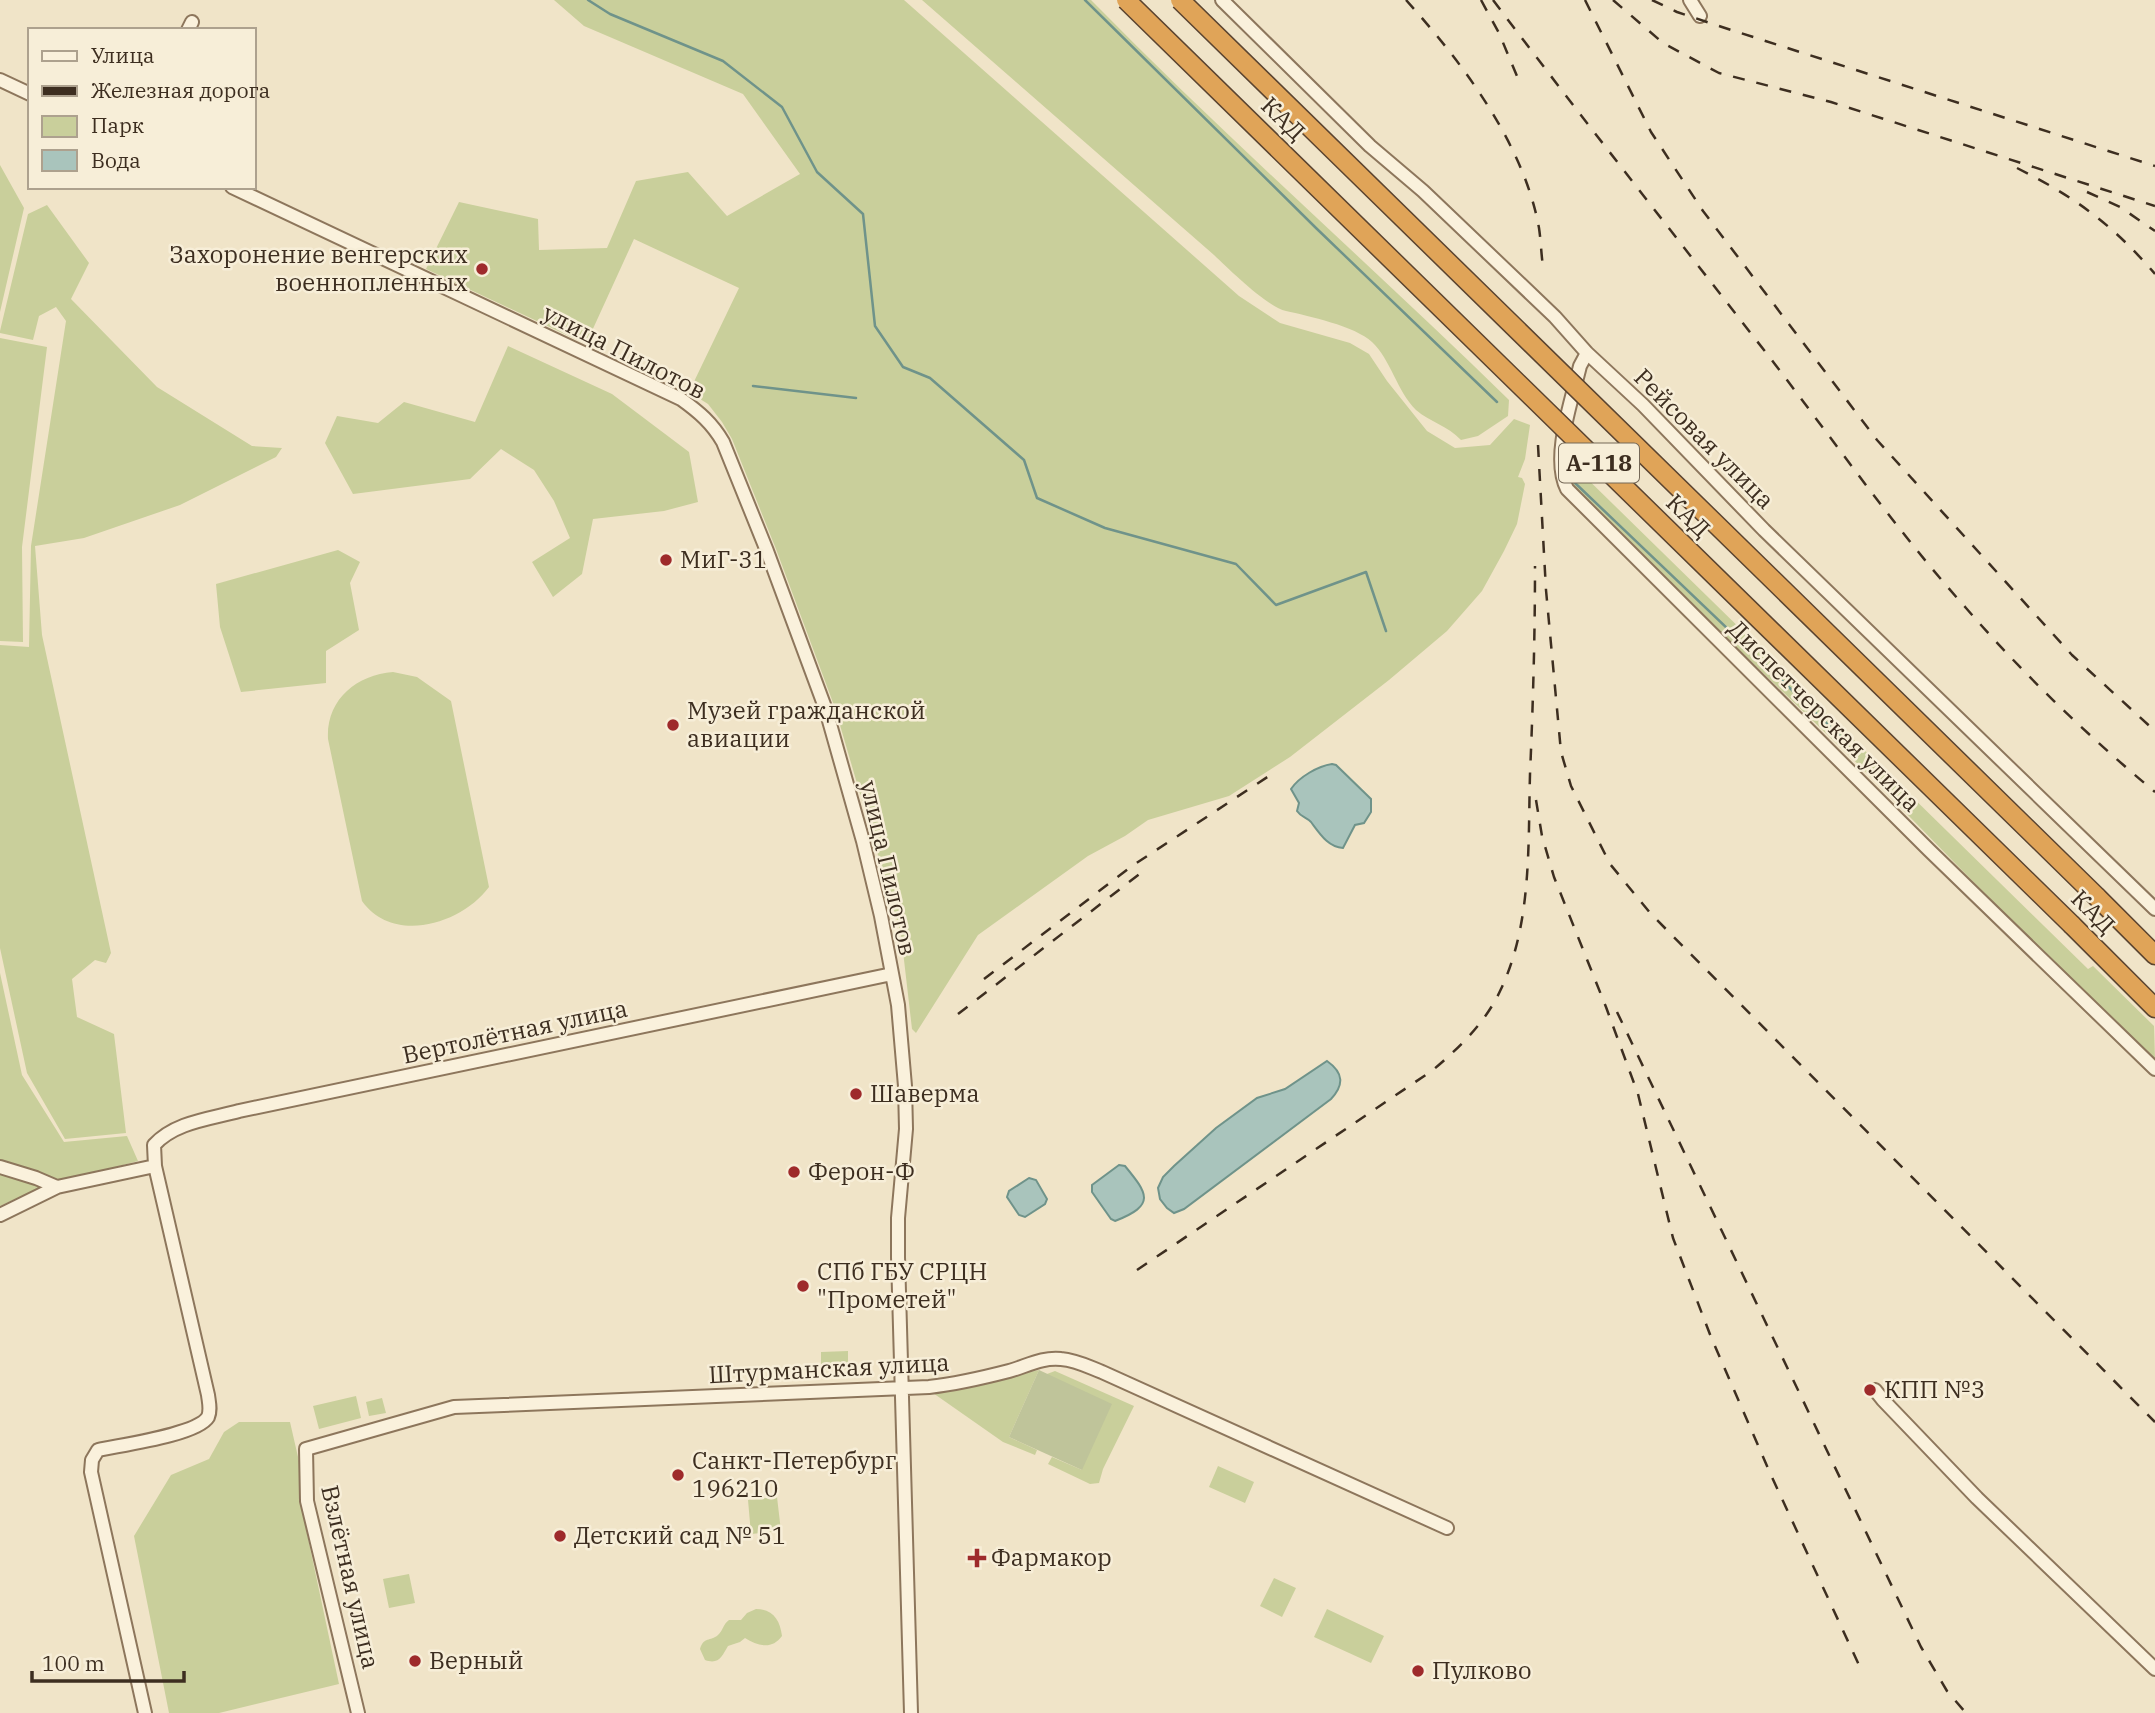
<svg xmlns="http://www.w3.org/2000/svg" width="2155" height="1713" font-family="'IBM Plex Serif',serif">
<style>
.green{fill:#c9cf9b}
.cemetery{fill:#bfc49a}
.water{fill:#a9c4bc;stroke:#6f938a;stroke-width:2}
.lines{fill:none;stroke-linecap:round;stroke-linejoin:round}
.stream{stroke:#6f938a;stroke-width:2.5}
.minor-casing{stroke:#8d765c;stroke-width:16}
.highway-casing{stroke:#5b4430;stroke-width:21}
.minor{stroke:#faf1dc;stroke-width:12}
.highway{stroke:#e0a458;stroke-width:18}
.rail{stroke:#3d2e20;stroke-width:2.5;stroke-dasharray:12 12;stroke-linecap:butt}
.highway-bridge-casing{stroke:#5b4430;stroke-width:21;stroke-linecap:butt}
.highway-bridge{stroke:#e0a458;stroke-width:18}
.poi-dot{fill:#9e2a2b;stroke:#f7eed8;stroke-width:2.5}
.labels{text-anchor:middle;stroke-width:5;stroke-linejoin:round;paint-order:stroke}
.shield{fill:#f7eed8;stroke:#756857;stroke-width:2}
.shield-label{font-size:23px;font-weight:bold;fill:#3d2e20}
.street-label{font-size:24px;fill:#3d2e20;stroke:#f7eed8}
.poi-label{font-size:24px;fill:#3d2e20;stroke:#f7eed8;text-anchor:start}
</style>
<rect width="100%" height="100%" fill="#f0e4c8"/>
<path class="green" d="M554 0H904L1239 296 1280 323 1350 343 1369 354 1387 381 1427 431 1455 448 1490 445 1514 419 1530 425 1525 459 1518 477 1522 478 1525 484 1517 524 1504 551 1482 591 1447 631 1389 680 1290 757 1229 796 1148 820 1125 836 1088 856 978 935 916 1033 912 1029 901 934 835 708 776 549 732 439 722 422 708 404 689 392 739 288 634 239 586 344 426 269 459 202 538 219 539 250 607 248 636 181 688 172 727 216 800 174 743 94 584 26Z
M922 0H1091C1226 138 1371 265 1509 400L1508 416 1478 436 1461 440C1448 426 1430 422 1416 410 1397 391 1391 360 1372 342 1355 326 1308 316 1286 311 1266 306 1230 270 1214 255Z
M0 165 24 208 0 312Z
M47 205 89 263 71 299 157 387 252 446 282 448 276 457 180 505 84 538 35 546 42 635 111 953 106 963 95 960 72 979 77 1017 114 1034 126 1133 65 1139 27 1073 0 948V645L29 647 31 546 66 321 56 307 39 316 33 340 0 333V331L28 214Z
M0 338 47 347 22 547 23 642 0 641Z
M508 346 612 394 689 452 698 502 664 511 593 519 582 574 553 597 532 562 570 538 554 501 534 470 501 449 470 479 353 494 325 443 337 416 378 423 404 402 475 422Z
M1567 459 2088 969 2093 966 2154 1026 2155 1060 1996 905 1861 767 1657 571 1577 490 1569 479Z
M338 550 360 562 350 583 359 630 326 651V683L241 692 220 627 216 584Z
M393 672 417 677 451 701 489 887C462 924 393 945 362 901L328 739C326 700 356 675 393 672Z
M0 973 22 1075 64 1142 127 1136 138 1161 41 1187 0 1206Z
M848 1351V1369L821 1370V1352Z
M1039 1370 1009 1437 1037 1450 1035 1455 1003 1442 933 1393Z
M1055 1371 1134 1406 1103 1469 1099 1483 1090 1484 1048 1464 1052 1457 1082 1470 1047 1374Z
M356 1396 361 1418 319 1429 313 1406Z
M382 1398 386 1413 369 1416 366 1402Z
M239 1422H290L301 1470 302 1510 339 1684 219 1713H169L134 1536 171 1475 209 1459 224 1432Z
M1218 1466 1254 1482 1245 1503 1209 1487Z
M777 1497 781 1531 751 1534 748 1500Z
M409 1574 415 1603 389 1608 383 1579Z
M1274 1578 1296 1588 1282 1617 1260 1606Z
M756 1609C773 1609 780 1620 782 1636 772 1650 758 1646 745 1638L740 1642 728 1646C722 1656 719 1665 705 1660L700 1649C704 1636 710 1642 718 1635 723 1631 723 1624 729 1620H741L747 1613Z
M1327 1609 1384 1636 1371 1663 1314 1637Z"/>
<path class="cemetery" d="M1039 1370 1112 1404 1082 1470 1009 1437Z"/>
<path class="water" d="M1332 764 1336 765 1371 799V812L1364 823 1355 825 1343 848C1328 847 1320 834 1311 822 1306 817 1301 817 1297 811L1299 803 1291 789C1299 777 1318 766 1332 764Z
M1327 1061C1344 1073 1344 1085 1331 1099L1184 1209 1174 1213 1167 1208 1160 1199 1158 1188 1163 1177 1174 1166 1216 1128 1257 1098 1285 1089Z
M1119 1165 1125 1166C1148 1194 1156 1205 1115 1221L1111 1219 1092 1192V1185Z
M1029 1178 1036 1180 1047 1199 1045 1204 1025 1217 1019 1215 1007 1197 1009 1191Z"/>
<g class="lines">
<path class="stream" d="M588 0 610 14 723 61 782 107 817 172 863 214 875 326 903 367 930 378 1024 460 1037 498 1105 528 1236 564 1276 605 1366 572 1386 631
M1085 0 1316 228 1497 402
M753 386 856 398
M1574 482 1841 737"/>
<g class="minor-casing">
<path id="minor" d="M1222 0 1370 146 1423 191 1555 317 1587 353 1643 405 1764 530 2155 909
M1690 0 1700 16
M188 30 192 22
M0 80 30 94
M232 187 681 399C699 412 712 423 723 442L767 551 826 710 863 841 881 916 898 1005 905 1086 906 1129 898 1218V1257L911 1713
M1587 353 1580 366C1572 400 1551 457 1567 489L1929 850 2155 1069
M0 1167 36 1178 57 1187 155 1166
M0 1215 57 1187
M1875 1390 1883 1400 1977 1498 2155 1669
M145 1713 91 1472 92 1460 98 1450C120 1445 197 1435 208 1417 211 1410 209 1403 208 1395L155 1166 154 1145C175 1122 210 1119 239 1111L892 974
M358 1713 307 1501 306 1449 454 1407 929 1387C956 1384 982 1378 1009 1371 1027 1366 1042 1357 1061 1359 1076 1360 1089 1367 1102 1372L1447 1528"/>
</g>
<g class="highway-casing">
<path id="highway" d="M2097 897 2155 955
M2072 925 2155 1008"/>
</g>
<use href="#minor" class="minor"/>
<use href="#highway" class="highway"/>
<path class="rail" d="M1406 0C1462 62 1524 144 1539 228 1541 241 1541 253 1543 266
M1481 0 1499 33 1519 81
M1493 0C1585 122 1680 242 1774 363 1837 445 1897 531 1966 608 2024 675 2087 735 2155 792
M1585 0 1651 132 1703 211 1877 440 2072 655 2155 731
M1613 0 1663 43 1719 73 1831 102 2155 206
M1652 0 1677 12 1722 27 2155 166
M2017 168C2075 197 2112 224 2155 274
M2087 192 2120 207 2155 231
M1538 445 1546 590 1561 752 1571 786 1610 864 1651 914 2155 1422
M1536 800 1542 836 1554 877 1606 1007 1638 1094 1673 1238 1711 1337 1770 1473 1859 1665
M984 979 1132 866 1272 774
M1617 1012 1921 1647 1947 1691 1966 1713
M958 1014 1146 869
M1137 1270 1433 1070C1461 1046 1486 1022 1501 989 1532 923 1528 845 1530 774 1533 705 1535 635 1535 566"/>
<g class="highway-bridge-casing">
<path id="highway-bridge" d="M1126 0 2072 925
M1180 0 2097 897"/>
</g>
<use href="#highway-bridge" class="highway-bridge"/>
</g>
<g class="poi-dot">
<circle cx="482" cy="269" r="7"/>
<circle cx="666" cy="560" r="7"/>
<circle cx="673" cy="725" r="7"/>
<circle cx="856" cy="1094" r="7"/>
<circle cx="794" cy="1172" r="7"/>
<circle cx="803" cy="1286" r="7"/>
<circle cx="1870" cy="1390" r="7"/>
<circle cx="678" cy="1475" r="7"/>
<circle cx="560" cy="1536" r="7"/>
<path d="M973.5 1547.5h7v7h7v7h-7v7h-7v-7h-7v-7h7z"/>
<circle cx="415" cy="1661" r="7"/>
<circle cx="1418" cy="1671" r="7"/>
</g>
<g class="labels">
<rect class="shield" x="1559" y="443.5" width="80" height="39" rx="5"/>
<g class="shield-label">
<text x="1599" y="471">А-118</text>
</g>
<g class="street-label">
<text transform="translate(1283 119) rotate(44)" y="8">КАД</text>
<text transform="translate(624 352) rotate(27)" y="8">улица Пилотов</text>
<text transform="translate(1704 439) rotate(45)" y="8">Рейсовая улица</text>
<text transform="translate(1688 516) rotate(44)" y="8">КАД</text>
<text transform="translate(1824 716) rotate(45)" y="8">Диспетчерская улица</text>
<text transform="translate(888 868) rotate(77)" y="8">улица Пилотов</text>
<text transform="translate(2093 912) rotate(45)" y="8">КАД</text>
<text transform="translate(515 1032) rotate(-12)" y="8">Вертолётная улица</text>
<text transform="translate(829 1369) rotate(-3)" y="8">Штурманская улица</text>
<text transform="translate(350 1577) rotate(77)" y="8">Взлётная улица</text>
</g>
<g class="poi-label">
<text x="468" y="263" text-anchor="end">Захоронение венгерских<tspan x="468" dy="28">военнопленных</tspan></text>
<text x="680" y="568">МиГ-31</text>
<text x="687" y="719">Музей гражданской<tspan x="687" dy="28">авиации</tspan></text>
<text x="870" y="1102">Шаверма</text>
<text x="808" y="1180">Ферон-Ф</text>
<text x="817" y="1280">СПб ГБУ СРЦН<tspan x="817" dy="28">"Прометей"</tspan></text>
<text x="1884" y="1398">КПП №3</text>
<text x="692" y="1469">Санкт-Петербург<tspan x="692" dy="28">196210</tspan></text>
<text x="574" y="1544">Детский сад № 51</text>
<text x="991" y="1566">Фармакор</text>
<text x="429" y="1669">Верный</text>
<text x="1432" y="1679">Пулково</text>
</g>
</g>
<rect x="28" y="28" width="228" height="161" fill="#f7eed8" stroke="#ada18e" stroke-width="2"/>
<rect x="42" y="51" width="35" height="10" fill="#faf1dc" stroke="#ada18e" stroke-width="2"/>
<text x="91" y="63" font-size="21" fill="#3d2e20">Улица</text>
<rect x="42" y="86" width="35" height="10" fill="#3d2e20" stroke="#ada18e" stroke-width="2"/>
<text x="91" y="98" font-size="21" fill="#3d2e20">Железная дорога</text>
<rect x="42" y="116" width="35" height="21" fill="#c9cf9b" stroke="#ada18e" stroke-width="2"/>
<text x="91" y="133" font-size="21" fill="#3d2e20">Парк</text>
<rect x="42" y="150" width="35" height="21" fill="#a9c4bc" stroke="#ada18e" stroke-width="2"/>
<text x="91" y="168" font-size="21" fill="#3d2e20">Вода</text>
<path d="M32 1671v10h152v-10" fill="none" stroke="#3d2e20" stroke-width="3.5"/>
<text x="42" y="1671" font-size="21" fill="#3d2e20" stroke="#f7eed8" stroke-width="5" paint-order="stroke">100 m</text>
</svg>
